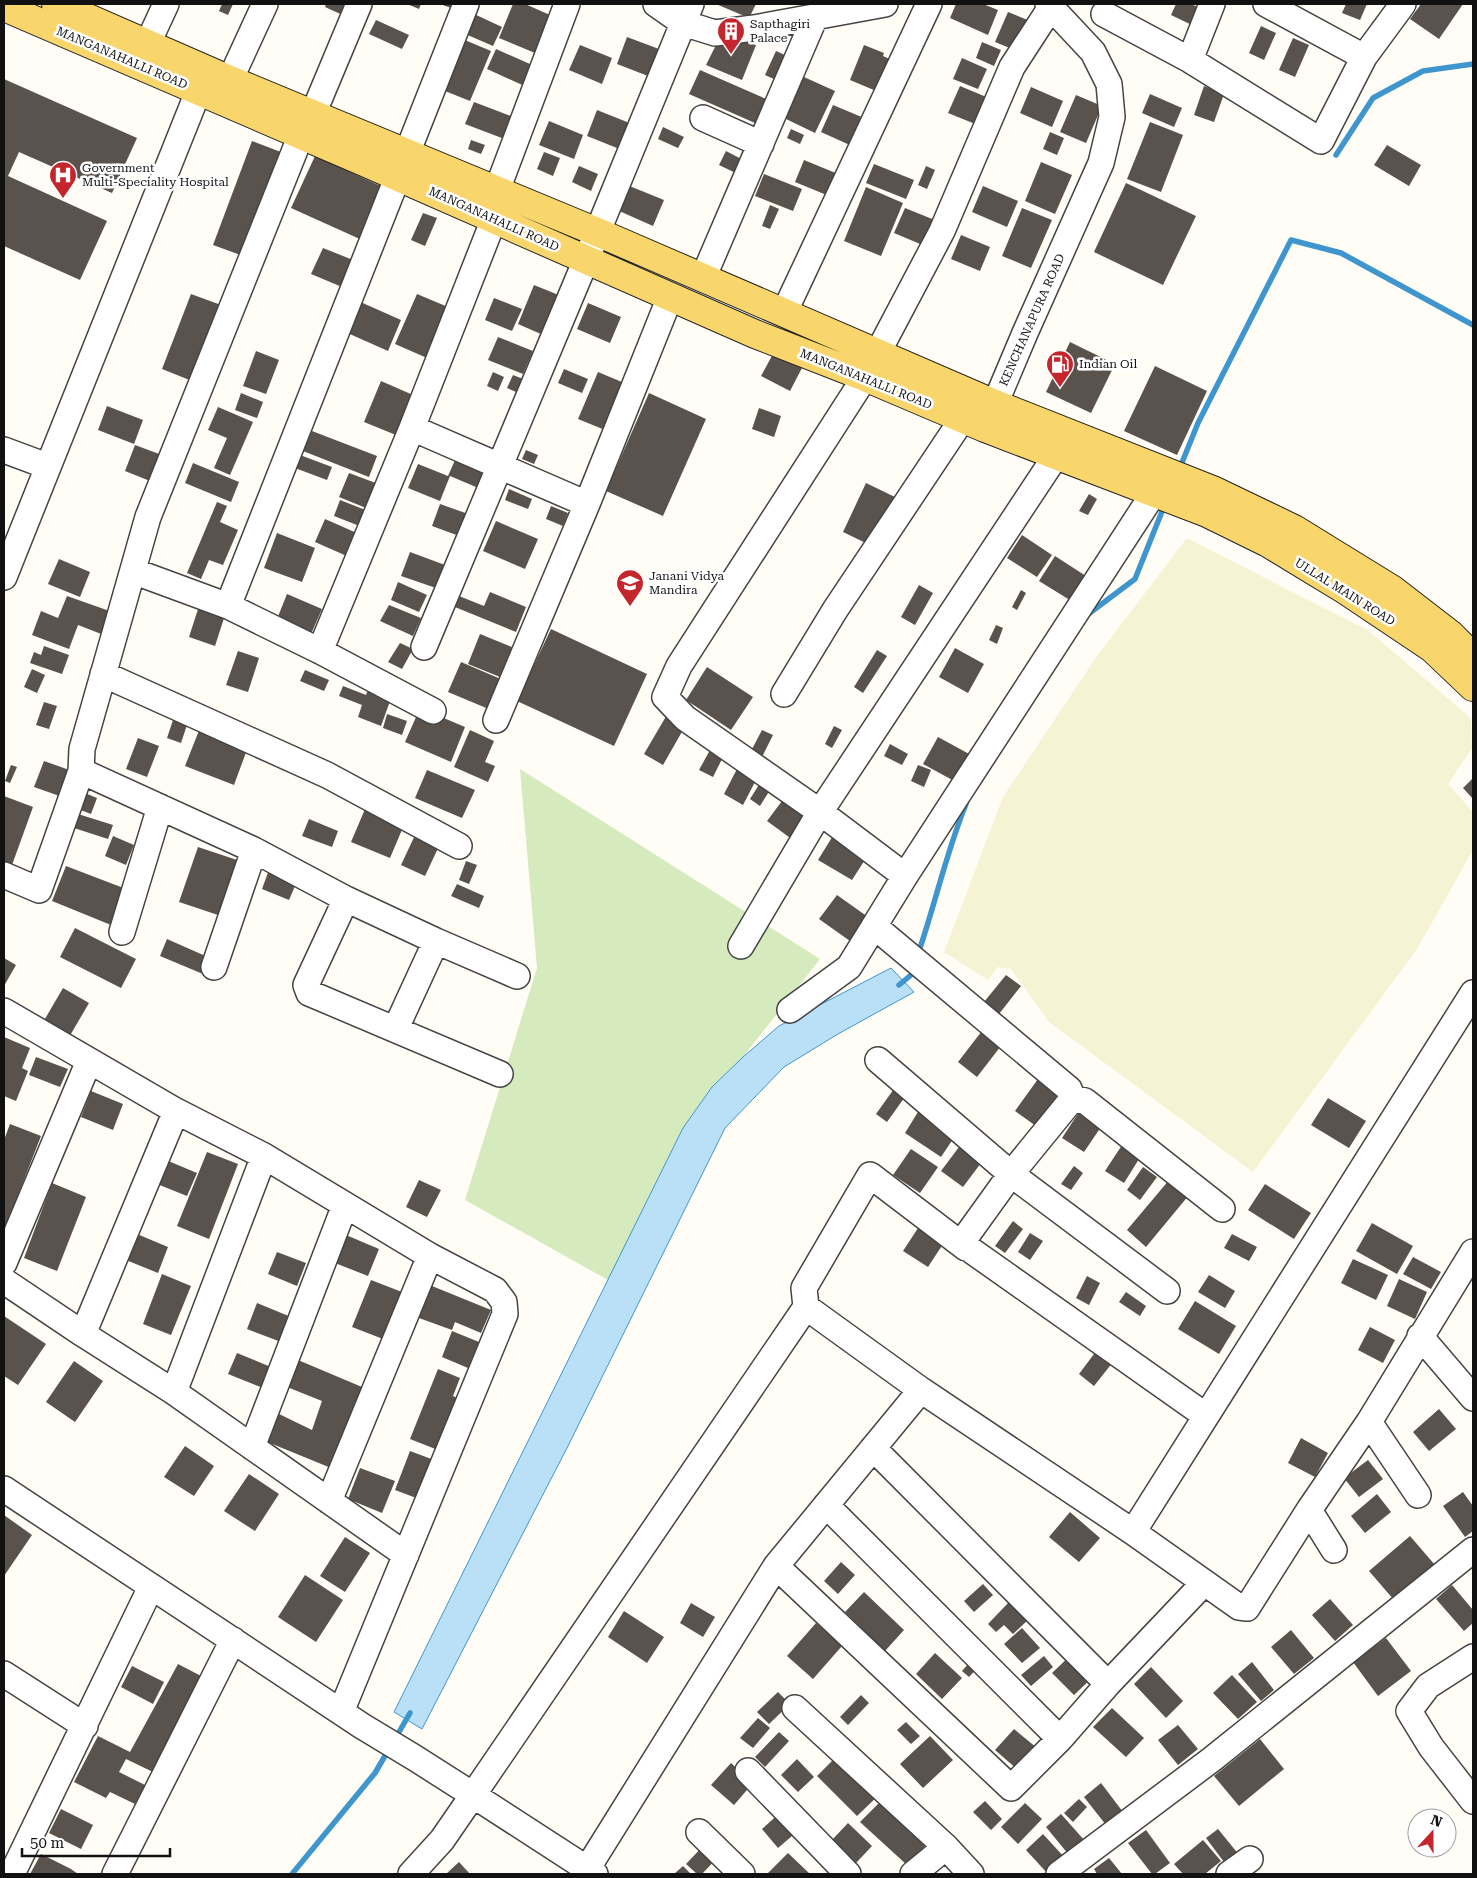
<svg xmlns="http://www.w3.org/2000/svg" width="1477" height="1878" font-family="'Roboto Serif',serif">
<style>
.farmland{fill:#f6f3d4}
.green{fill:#d5ebbd}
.water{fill:#b9e0f7;stroke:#3f96cf}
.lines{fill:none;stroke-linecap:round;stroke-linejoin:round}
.stream{stroke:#3f96cf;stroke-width:5.5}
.building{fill:#5a524d}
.minor-casing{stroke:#444;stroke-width:28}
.major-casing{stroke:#222;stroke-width:30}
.minor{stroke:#fff;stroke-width:25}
.major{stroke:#f9d66b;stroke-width:28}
.labels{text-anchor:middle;stroke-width:5;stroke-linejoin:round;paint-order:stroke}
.poi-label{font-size:12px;fill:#111;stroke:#fff;text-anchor:start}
.street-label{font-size:12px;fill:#111;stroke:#fff}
</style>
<rect width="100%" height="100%" fill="#fffdf5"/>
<path class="farmland" d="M1187 538 1369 631 1471 718 1472 748 1448 784 1473 812V850L1417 949 1253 1172 1049 1022 1011 969 998 967 988 980 944 952 1003 797 1097 656Z"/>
<path class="green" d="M520 769 820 959 743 1057 712 1087 683 1128 608 1280 465 1200 537 968Z"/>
<path class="water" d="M891 968 914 992 838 1034 784 1067 725 1128 568 1446 422 1729 394 1712 683 1128 712 1087 743 1057 779 1026Z"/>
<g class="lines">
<path class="stream" d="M1336 155 1373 98 1423 71 1473 64
M1179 470 1198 423 1291 240 1341 253 1473 325
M1087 615 1135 579 1165 504
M918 954C935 905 946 853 966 804
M899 985 911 975 913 968
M395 1739 410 1713
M292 1874 375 1773 389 1749"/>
</g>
<path class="building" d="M222 4H233L228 15 219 11Z
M326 4H353L347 17 325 7Z
M407 4H421L419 9Z
M440 4H465L462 12Z
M513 4H525L550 15 535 53 499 38Z
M716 4H756L749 18Z
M956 4H983L998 10 988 35 950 18Z
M1176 4H1191L1202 9 1194 26 1171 15Z
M1346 4H1367L1360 20 1342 13Z
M1421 4H1463L1439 39 1410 19Z
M1008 12 1030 21 1017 51 995 42Z
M472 13 502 27 493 46 463 33Z
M376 20 409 35 402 49 369 34Z
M1261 26 1276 33 1264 60 1249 53Z
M627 37 659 49 648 76 617 64Z
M460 38 491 51 470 101 440 89Z
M740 38 756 45 742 80 706 65 717 43Z
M1293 38 1309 45 1295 77 1279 70Z
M982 42 1001 50 994 66 976 58Z
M580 45 612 58 602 84 569 70Z
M864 45 884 53 883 56 894 61 881 93 850 80Z
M496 49 539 68 529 88 487 69Z
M776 51 787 56 776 80 765 75Z
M962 58 987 69 978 89 953 79Z
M700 70 766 99 755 123 689 94Z
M804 77 835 91 815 133 784 118Z
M4 79 137 138 112 193 19 152 8 176 107 221 80 280 4 246Z
M960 86 996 101 985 128 948 113Z
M1204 86 1224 94 1214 122 1194 115Z
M1031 87 1063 101 1052 127 1020 113Z
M1150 94 1182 108 1174 127 1142 113Z
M1076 95 1102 106 1086 143 1060 132Z
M474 102 516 118 507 140 465 124Z
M833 105 864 118 852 146 821 132Z
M597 110 632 124 622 150 587 136Z
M549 121 583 135 574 159 539 145Z
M1150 122 1183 135 1161 192 1127 179Z
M663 127 684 137 678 148 658 139Z
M791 129 804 135 800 144 787 138Z
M1050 132 1064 138 1057 155 1043 149Z
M471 140 485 145 481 154 468 149Z
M252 141 286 154 246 257 213 245Z
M1387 145 1421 165 1409 186 1374 165Z
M726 151 751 164 744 177 719 165Z
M544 152 560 158 553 176 537 169Z
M315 156 385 188 362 240 291 208Z
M804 160 838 174 829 196 795 182Z
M1041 162 1072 175 1055 214 1025 201Z
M874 164 914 180 906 199 866 183Z
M579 166 598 174 591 191 572 182Z
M926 166 935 170 927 189 918 185Z
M764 174 802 189 793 211 755 196Z
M1126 183 1196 216 1163 285 1094 252Z
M627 185 664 200 653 226 617 210Z
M983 186 1018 201 1007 227 972 212Z
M866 187 903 203 881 256 844 241Z
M770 205 779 209 770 229 762 226Z
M905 208 942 223 932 249 894 233Z
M1022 208 1052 220 1031 268 1002 256Z
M423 213 437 218 425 246 411 240Z
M961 235 990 247 980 271 951 259Z
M323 248 353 260 342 287 311 274Z
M534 285 566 298 550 338 518 324Z
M191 294 221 305 192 381 162 369Z
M417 294 448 307 427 358 395 344Z
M494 298 522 309 512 331 485 320Z
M356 300 401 320 388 351 343 331Z
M588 303 621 317 610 343 577 329Z
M498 337 533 351 523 374 488 360Z
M1070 342 1115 364 1091 413 1046 392Z
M256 351 279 360 266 394 243 386Z
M774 352 802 368 790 391 761 376Z
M1155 366 1207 391 1177 455 1124 431Z
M564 369 588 379 582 393 558 383Z
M493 372 504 377 498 391 487 386Z
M598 372 629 385 610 432 578 419Z
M513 375 528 381 523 395 507 388Z
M381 381 413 395 396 435 364 422Z
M241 393 263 402 257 418 235 410Z
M649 393 706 419 663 516 606 491Z
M107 406 143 420 134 444 98 430Z
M218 407 253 422 230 475 214 468 227 438 208 430Z
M759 408 781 416 774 437 752 429Z
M312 431 377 456 369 477 303 451Z
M135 445 170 458 160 485 125 471Z
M526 450 538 455 534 464 522 459Z
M459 451 493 466 483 490 450 476 440 501 408 488 418 464 448 476Z
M300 455 332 467 327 480 295 468Z
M193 463 239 482 231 502 185 483Z
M349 473 381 485 371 510 339 497Z
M866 483 899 499 876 548 843 532Z
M509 489 532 499 528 509 505 500Z
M1089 494 1097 499 1088 515 1079 511Z
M340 500 368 511 362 527 334 516Z
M217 502 227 506 220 522 238 530 223 565 209 560 201 579 187 573Z
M440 504 471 515 462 537 432 526Z
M551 506 568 513 563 526 546 519Z
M325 519 359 534 349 557 315 542Z
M496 521 538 539 525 569 483 551Z
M277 533 315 548 302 582 264 568Z
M1022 535 1052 555 1037 577 1007 558Z
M410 552 445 565 436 588 401 576Z
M1055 556 1089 578 1073 602 1039 581Z
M59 559 90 572 80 597 48 584Z
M398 582 427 595 419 612 391 600Z
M919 585 933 593 915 625 901 617Z
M1021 590 1026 593 1017 610 1012 607Z
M490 592 526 607 516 632 450 605 454 594 484 606Z
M287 594 322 609 311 634 277 619Z
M67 596 118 614 109 637 78 625 69 649 32 635 41 611 58 618Z
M200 603 226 612 215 646 189 637Z
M389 605 421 618 413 636 380 621Z
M996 625 1003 628 997 644 989 640Z
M551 629 647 674 614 746 517 701Z
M480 634 512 647 500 677 468 664Z
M400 643 413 649 402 669 388 662Z
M44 646 69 655 62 674 30 663 34 652 41 655Z
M955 648 984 664 968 693 939 677Z
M877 650 887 656 863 693 854 687Z
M238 651 259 658 248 692 226 685Z
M461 662 503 680 491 710 448 692Z
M707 667 753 697 731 730 686 700Z
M32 669 45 675 37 693 24 687Z
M305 670 329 680 324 691 300 681Z
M370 685 393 693 381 726 358 717 362 705 339 696 343 686 366 695Z
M44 702 57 706 49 729 36 725Z
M420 708 465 727 451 762 405 742Z
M668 713 687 723 663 765 644 754Z
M387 714 407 721 402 735 383 728Z
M173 720 187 725 181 743 167 738Z
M834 726 842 730 832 748 825 744Z
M200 728 248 747 234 785 185 766Z
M470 730 494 741 485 762 495 766 488 782 454 767Z
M762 730 773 735 762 757 751 751Z
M938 737 971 755 956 782 923 764Z
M138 738 159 746 147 777 126 769Z
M890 744 908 754 902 765 884 756Z
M710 750 723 757 713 777 699 770Z
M44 761 78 773 68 799 34 787Z
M11 765 17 767 10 783 5 781Z
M918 765 931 770 924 787 911 781Z
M737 769 756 780 743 805 724 794Z
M427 770 475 790 462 818 415 798Z
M1473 778V799L1463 788Z
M760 783 770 790 760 806 750 799Z
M80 791 97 798 91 814 73 807Z
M4 796 33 807 12 865 4 862Z
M782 801 808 819 793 840 767 821Z
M365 809 404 825 390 858 351 842Z
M78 814 113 825 108 839 74 828Z
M309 819 338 831 332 847 302 836Z
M416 833 440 844 425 876 401 865Z
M834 834 868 855 852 880 818 860Z
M113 836 134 845 126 865 105 856Z
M198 847 240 861 221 916 179 902Z
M466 861 477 865 469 884 459 880Z
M66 866 126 889 111 925 52 901Z
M270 867 298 879 289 900 262 889Z
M457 884 484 896 479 908 451 896Z
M837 895 868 917 850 941 819 919Z
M75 928 136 959 121 988 60 957Z
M167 939 210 958 203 974 160 956Z
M4 958 16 965 4 986Z
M1006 975 1021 986 999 1014 984 1002Z
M63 988 89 1003 68 1039 42 1024Z
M985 1027 1004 1042 977 1077 958 1062Z
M4 1037 30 1048 22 1068 28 1071 16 1101 4 1096Z
M36 1057 68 1069 60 1087 29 1075Z
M1038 1079 1059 1093 1036 1126 1015 1111Z
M896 1086 907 1094 887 1122 876 1114Z
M91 1091 123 1104 113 1130 81 1117Z
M1328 1098 1366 1121 1349 1148 1311 1125Z
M1083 1106 1105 1121 1084 1152 1062 1138Z
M918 1112 955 1136 941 1157 905 1133Z
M10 1124 41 1136 4 1231V1140Z
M965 1139 987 1155 963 1187 941 1171Z
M1126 1139 1144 1151 1124 1183 1105 1171Z
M911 1149 938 1167 920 1193 893 1175Z
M207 1152 238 1164 209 1239 177 1226Z
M166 1160 197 1173 187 1196 157 1184Z
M1074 1166 1083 1173 1071 1190 1061 1184Z
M1143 1167 1157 1177 1140 1200 1127 1190Z
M1175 1173 1194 1189 1146 1247 1127 1230Z
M419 1180 441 1190 427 1217 406 1207Z
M52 1183 86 1197 57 1271 24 1258Z
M1265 1184 1311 1213 1294 1239 1248 1210Z
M1013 1221 1023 1229 1005 1253 995 1246Z
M922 1222 947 1238 928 1267 903 1251Z
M1372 1223 1413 1246 1397 1274 1356 1251Z
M1030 1233 1043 1241 1030 1260 1018 1252Z
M137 1234 168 1247 158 1273 126 1260Z
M1232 1234 1257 1247 1249 1261 1224 1248Z
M346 1235 379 1249 368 1276 335 1263Z
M277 1252 306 1263 297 1286 268 1274Z
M1413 1257 1441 1272 1431 1289 1403 1274Z
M1353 1259 1388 1275 1376 1300 1341 1283Z
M162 1274 191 1286 171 1335 143 1324Z
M1209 1275 1235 1291 1225 1308 1198 1292Z
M1087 1276 1100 1283 1089 1305 1076 1298Z
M1399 1279 1427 1292 1415 1319 1387 1306Z
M371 1280 402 1292 383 1339 352 1327Z
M432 1286 491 1310 481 1333 455 1322 452 1330 419 1318Z
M1126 1292 1146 1306 1140 1316 1119 1302Z
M1195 1301 1236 1326 1219 1354 1178 1329Z
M257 1303 291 1317 281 1342 247 1329Z
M4 1316 46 1344 18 1385 4 1376Z
M1370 1327 1395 1340 1383 1363 1358 1350Z
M452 1331 479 1342 468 1368 442 1357Z
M1097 1350 1113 1362 1094 1386 1079 1374Z
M237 1353 271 1367 263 1388 228 1374Z
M298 1360 362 1387 331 1468 265 1441 277 1413 312 1430 322 1401 287 1387Z
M74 1361 103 1381 75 1422 46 1402Z
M438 1369 460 1378 453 1396 457 1398 438 1450 410 1439Z
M1439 1409 1456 1429 1429 1451 1413 1432Z
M1301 1438 1328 1453 1315 1477 1288 1463Z
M185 1446 214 1466 194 1496 164 1477Z
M410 1451 434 1460 419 1499 395 1490Z
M1368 1460 1383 1479 1359 1497 1344 1478Z
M360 1468 395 1481 382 1513 348 1499Z
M249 1474 279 1494 255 1531 224 1511Z
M1463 1492 1473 1506V1531L1465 1537 1443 1506Z
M1377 1494 1391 1512 1365 1533 1351 1516Z
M1070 1512 1100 1538 1079 1562 1049 1537Z
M4 1515 32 1535 4 1576Z
M1410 1536 1435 1565 1394 1600 1369 1571Z
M345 1537 370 1553 345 1592 320 1576Z
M841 1562 855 1575 838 1594 824 1581Z
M305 1575 343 1600 316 1642 278 1617Z
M983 1584 993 1595 974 1612 964 1601Z
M1452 1585 1473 1610V1623L1464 1631 1436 1599Z
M864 1592 904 1630 885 1651 845 1612Z
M1330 1599 1353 1625 1335 1641 1312 1615Z
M1009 1602 1028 1620 1013 1634 1004 1625 996 1632 988 1624Z
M691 1603 715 1617 703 1637 680 1623Z
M624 1611 664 1637 647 1663 608 1637Z
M816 1623 842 1646 813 1679 787 1656Z
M1022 1628 1040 1648 1022 1663 1004 1644Z
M1291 1630 1314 1658 1294 1674 1271 1647Z
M1386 1638 1411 1671 1378 1696 1353 1662Z
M935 1653 962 1678 942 1699 916 1674Z
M1072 1654 1094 1676 1074 1695 1052 1673Z
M976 1655 983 1662 969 1677 962 1671Z
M1044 1656 1053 1667 1031 1686 1021 1675Z
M1252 1662 1274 1690 1261 1701 1238 1674Z
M178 1664 203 1677 153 1772 126 1759 119 1772 145 1785 135 1804 110 1792 106 1798 74 1782 98 1736 130 1752Z
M132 1666 164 1682 153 1704 121 1687Z
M1151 1667 1183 1701 1166 1718 1134 1684Z
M1232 1675 1257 1702 1238 1719 1213 1693Z
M778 1692 790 1704 769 1724 757 1712Z
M861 1695 869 1703 848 1725 840 1717Z
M1112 1708 1144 1738 1126 1757 1093 1727Z
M758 1718 770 1728 753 1748 740 1738Z
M906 1722 920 1736 911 1744 897 1730Z
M1178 1725 1198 1749 1178 1765 1158 1740Z
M1014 1729 1037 1748 1018 1770 995 1750Z
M779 1732 789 1741 765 1767 755 1757Z
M930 1736 953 1760 923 1788 900 1764Z
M1260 1739 1284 1769 1239 1806 1214 1776Z
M842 1751 882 1792 857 1816 817 1776Z
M797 1759 814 1777 798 1792 781 1775Z
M731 1763 753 1783 734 1805 711 1785Z
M1101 1783 1123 1812 1106 1825 1084 1797Z
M1079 1799 1087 1807 1073 1822 1064 1813Z
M882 1800 928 1843 907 1865 860 1822Z
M985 1801 1002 1819 991 1830 973 1812Z
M1025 1803 1042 1819 1018 1844 1001 1827Z
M61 1809 93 1825 81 1849 49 1833Z
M782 1811 799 1830 778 1848 762 1829Z
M1061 1814 1085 1841 1069 1855 1046 1827Z
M848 1823 872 1846 856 1863 832 1840Z
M1218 1829 1240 1856 1227 1866 1206 1838Z
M1146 1830 1170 1863 1155 1874H1152L1128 1843Z
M1043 1834 1065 1858 1048 1874 1026 1850Z
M1203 1840 1221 1861 1205 1874H1183L1174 1864Z
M706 1843 719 1856 702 1874H697L686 1864Z
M788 1853 810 1874H767Z
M41 1854 71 1869 78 1874H30Z
M1109 1858 1122 1874H1097L1094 1869Z
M459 1862 470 1874H446Z
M683 1866 691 1874H674Z"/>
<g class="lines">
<g class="minor-casing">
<path id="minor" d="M656 4 683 23 715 33 754 28 885 4
M1266 4 1364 57
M1104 14 1190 60 1321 141 1364 57 1403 4
M148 43 166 4
M1190 60 1212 4
M230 80 265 4
M313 114 359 4
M703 118 761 144
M497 190 567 4
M703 278 815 17
M784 313 929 4
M987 423 1025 333 1101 163 1112 117 1109 84 1093 52 1048 4
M412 428 587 504
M4 450 47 466
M133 571 228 606 320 651 433 711
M4 577 206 72
M228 606 466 4
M424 647 586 260 691 4
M320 651 412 428 494 219
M103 674 327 775 459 846
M784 694 835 610 963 418
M496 720 587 504 670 297
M81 771 254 850 346 899 436 941 396 1028
M4 875 39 890 81 771 82 749 148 517 301 135
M905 876 820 812 685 718 665 697 679 666 865 377 942 231 1012 67 1051 7
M346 899 306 985 309 993 500 1074
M874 926 1069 1089 1073 1098 1085 1101 1222 1209
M122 932 160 807
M436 941 517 976
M741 946 820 812 1057 454
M214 967 254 850
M790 1010 849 967 905 876 1155 491
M4 1011 176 1111 264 1156 430 1256 495 1290 504 1302 505 1314 341 1712
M878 1060 1011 1174 1167 1291
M1073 1098 1011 1174 965 1238V1246L1206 1416
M4 1263 89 1061
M4 1281 83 1334 174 1392 406 1555
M806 1307 804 1288 870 1175 966 1248
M83 1334 176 1111
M1420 1336 1473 1398
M174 1392 264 1156
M1369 1422 1418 1495
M252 1447 345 1205
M873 1448 1108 1684
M4 1489 362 1726 415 1758 473 1795 806 1307 921 1390 1133 1532 1473 993
M329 1501 430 1256
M826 1505 1060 1739
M1309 1510 1334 1550
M1133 1532 1239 1607 1247 1608 1309 1510 1369 1422 1473 1252
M776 1566 1011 1788 1060 1739 1108 1684 1204 1583
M1473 1657 1428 1686 1409 1711 1431 1747 1473 1801
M4 1674 85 1726
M795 1708 946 1847 971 1874
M748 1771 848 1874
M699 1832 742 1874
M12 1874 151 1587
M115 1874 233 1640
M411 1874 442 1840 473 1795 595 1874
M584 1874 776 1566 921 1390
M913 1874 946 1847
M1059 1874 1211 1760 1473 1550
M1229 1874 1250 1859"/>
</g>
<g class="major-casing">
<path id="major" d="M56 4 230 80 597 232 995 404 1215 491 1294 529 1393 590 1450 634 1473 657
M4 7 364 162 755 334 865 377 985 428 1207 513 1268 543 1347 591 1432 648 1473 687"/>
</g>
<use href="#minor" class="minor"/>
<use href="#major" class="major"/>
</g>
<defs>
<g id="building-pin" transform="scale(1.4375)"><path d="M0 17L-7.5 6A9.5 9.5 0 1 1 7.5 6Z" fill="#c4262e" stroke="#fff"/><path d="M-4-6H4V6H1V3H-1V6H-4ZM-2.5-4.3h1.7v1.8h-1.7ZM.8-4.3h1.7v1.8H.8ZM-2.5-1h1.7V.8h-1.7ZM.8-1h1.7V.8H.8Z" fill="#fff"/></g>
<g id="hospital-pin" transform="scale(1.4375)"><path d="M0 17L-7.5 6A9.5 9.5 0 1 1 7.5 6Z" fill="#c4262e" stroke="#fff"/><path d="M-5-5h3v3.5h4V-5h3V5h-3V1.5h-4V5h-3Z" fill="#fff"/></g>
<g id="fuel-pin" transform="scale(1.4375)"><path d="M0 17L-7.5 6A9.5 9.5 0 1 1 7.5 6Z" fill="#c4262e" stroke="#fff"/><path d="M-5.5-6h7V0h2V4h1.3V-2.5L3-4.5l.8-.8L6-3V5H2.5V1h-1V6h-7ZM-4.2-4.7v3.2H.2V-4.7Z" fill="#fff"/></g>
<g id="school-pin" transform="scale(1.4375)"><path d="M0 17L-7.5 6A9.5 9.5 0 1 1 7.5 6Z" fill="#c4262e" stroke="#fff"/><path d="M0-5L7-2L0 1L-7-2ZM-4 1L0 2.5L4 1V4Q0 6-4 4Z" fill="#fff"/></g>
</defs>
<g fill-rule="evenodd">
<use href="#building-pin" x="731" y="31"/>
<use href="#hospital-pin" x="63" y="175"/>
<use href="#fuel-pin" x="1060" y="364"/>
<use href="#school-pin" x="630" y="583"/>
</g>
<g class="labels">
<g class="poi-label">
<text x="750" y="28">Sapthagiri<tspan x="750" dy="14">Palace</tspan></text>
<text x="82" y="172">Government<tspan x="82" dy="14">Multi-Speciality Hospital</tspan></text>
<text x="1079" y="368">Indian Oil</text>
<text x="649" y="580">Janani Vidya<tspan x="649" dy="14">Mandira</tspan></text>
</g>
<g class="street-label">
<text transform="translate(122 58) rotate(23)" y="4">MANGANAHALLI ROAD</text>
<text transform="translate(494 219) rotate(24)" y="4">MANGANAHALLI ROAD</text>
<text transform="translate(1032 320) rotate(-66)" y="4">KENCHANAPURA ROAD</text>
<text transform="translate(866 379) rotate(22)" y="4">MANGANAHALLI ROAD</text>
<text transform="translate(1345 592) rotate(32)" y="4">ULLAL MAIN ROAD</text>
</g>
</g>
<rect width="1477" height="1878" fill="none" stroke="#111111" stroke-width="10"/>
<g transform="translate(1432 1833) rotate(21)"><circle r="24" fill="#ffffff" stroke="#a0a0a0"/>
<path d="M0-4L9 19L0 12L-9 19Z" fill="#c4262e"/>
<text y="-8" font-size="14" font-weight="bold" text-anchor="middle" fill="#111111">N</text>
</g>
<path d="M22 1848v8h148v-8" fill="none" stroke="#111111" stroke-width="2.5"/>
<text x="30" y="1848" font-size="15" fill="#111111" stroke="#ffffff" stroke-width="4" paint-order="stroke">50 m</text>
</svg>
